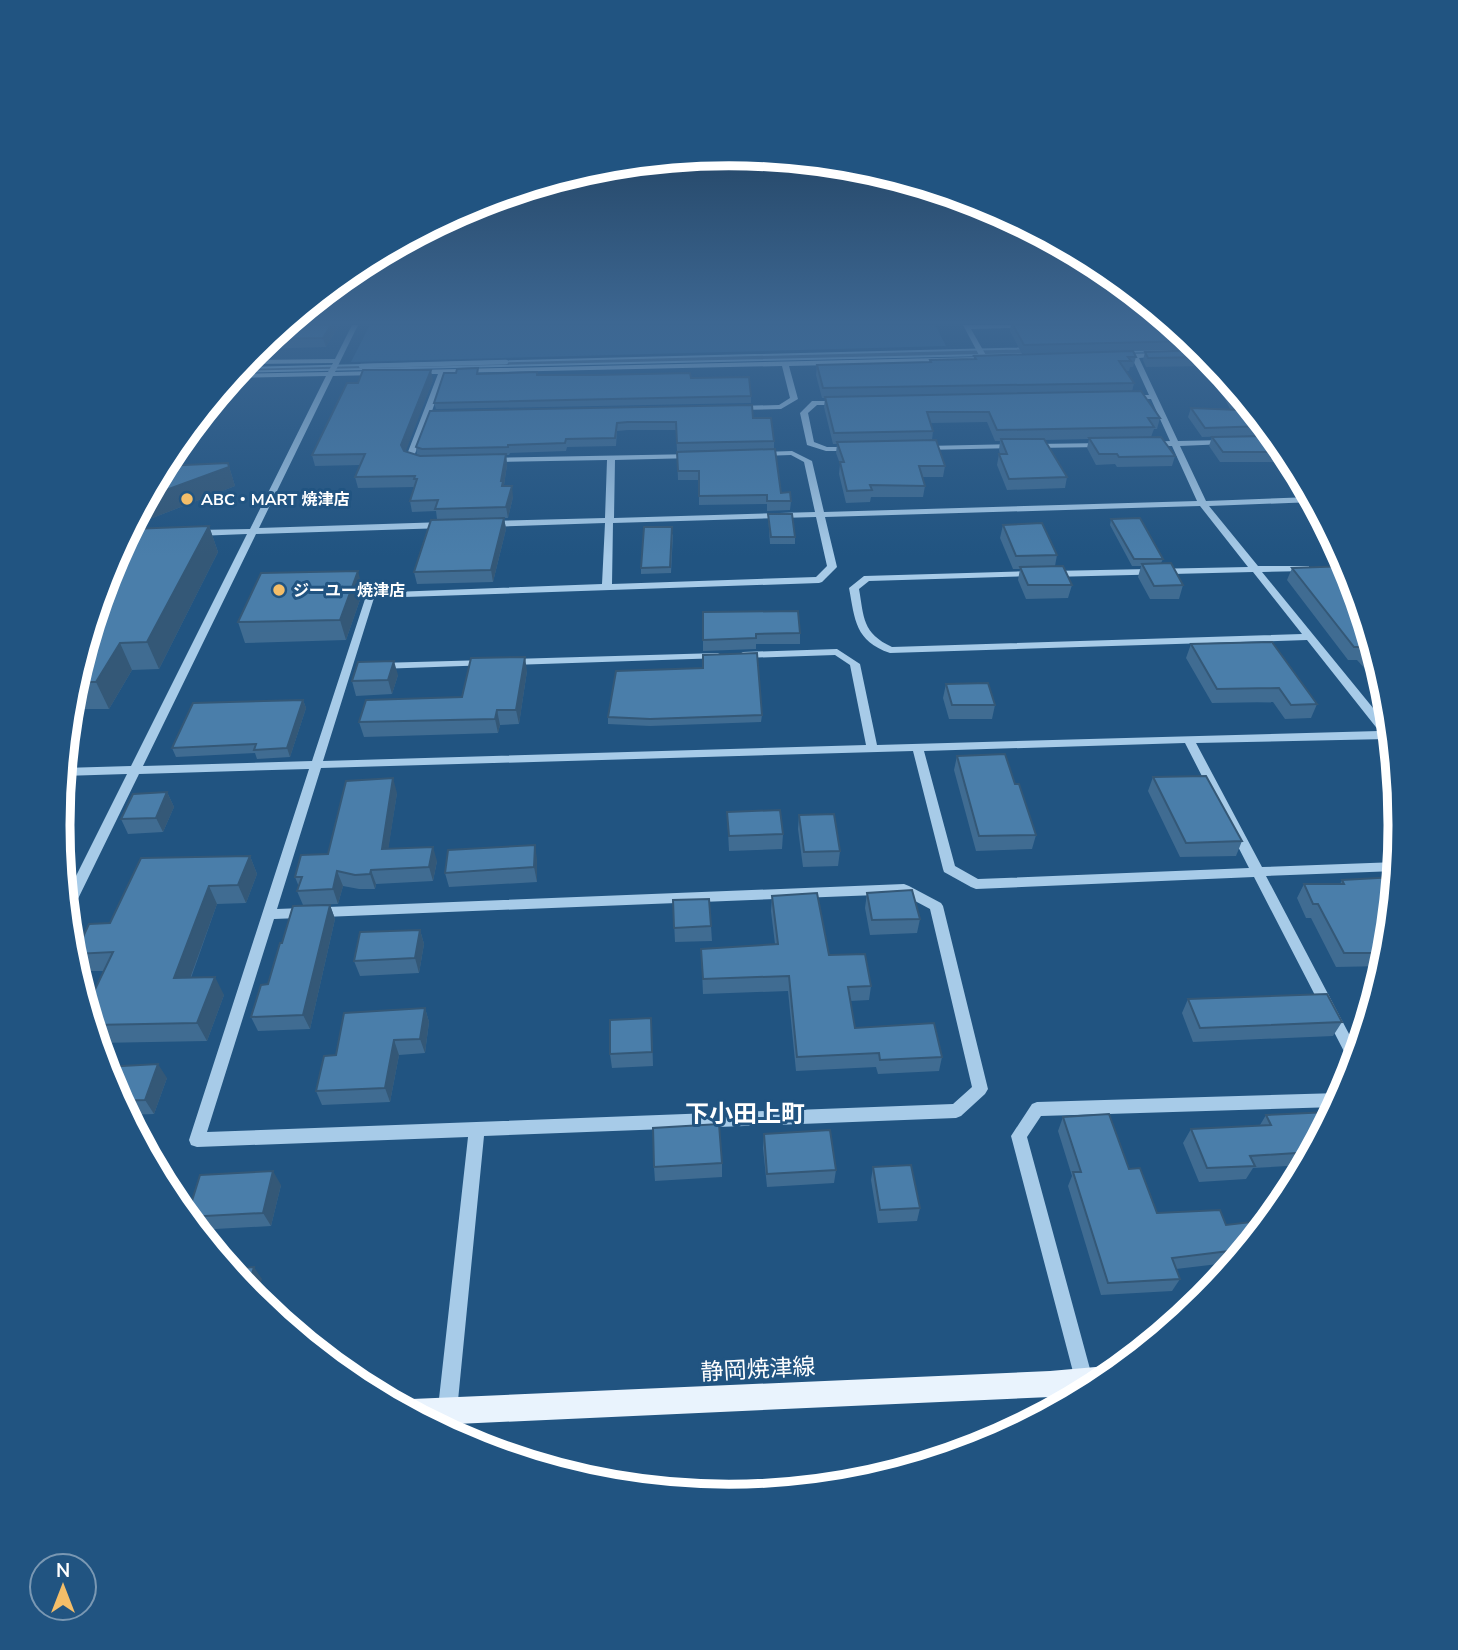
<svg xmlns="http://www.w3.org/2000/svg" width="1458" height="1650" font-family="'Nunito Sans','Noto Sans JP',sans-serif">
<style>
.green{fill:#356e9f}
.water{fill:#547899;stroke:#9bc7e9;stroke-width:2}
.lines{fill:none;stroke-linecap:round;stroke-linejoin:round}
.stream{stroke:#9bc7e9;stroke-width:4.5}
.minor{fill:#a7cbe8;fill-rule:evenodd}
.major{fill:#e9f3fd;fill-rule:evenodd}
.wall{fill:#406c92}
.shaded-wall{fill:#345877}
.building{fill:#4a7eaa;stroke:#345877;stroke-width:2}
.poi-dot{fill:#f4be69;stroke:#215481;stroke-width:2.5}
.labels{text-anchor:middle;stroke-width:6;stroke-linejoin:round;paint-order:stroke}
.far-poi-label{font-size:16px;font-weight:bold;fill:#fff;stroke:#215481;text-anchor:start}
.near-street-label{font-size:23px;fill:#fff;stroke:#215481}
.near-neighbourhood-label{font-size:24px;font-weight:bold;fill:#fff;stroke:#215481}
.rim{fill:none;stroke:#fff;stroke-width:9}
</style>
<rect width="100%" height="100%" fill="#215481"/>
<path class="green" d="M370 325H935L946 346 351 362Z"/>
<path class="water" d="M1196 344 1203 350 237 372 240 368Z"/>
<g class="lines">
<path class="stream" d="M361 366 506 362"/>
<path class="minor" d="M352 325H358L335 372 377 371 381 373 377 375 333 376 259 528 445 522 449 525 445 528 256 534 143 766 312 761 367 593 602 584 605 523 488 527 484 524 488 521 605 518 607 460 491 462H488V458L696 454 697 456 693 458 615 460 614 518 815 512 804 462 791 455 760 456 756 454 760 452 792 451 812 461 824 512 1197 501 1172 446H1149L1145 444 1149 442 1170 441 1151 399H1130L1126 397 1130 395H1149L1132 358H1120L1117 356 1120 354 1161 353 1163 354V356L1139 358 1178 441 1225 440 1229 442 1225 444 1180 446 1206 501 1311 497 1314 502 1209 506 1258 566H1309V570L1306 571 1262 572 1391 730 1392 738 1388 739 1196 743 1262 867 1397 862 1396 871 1266 876 1358 1051 1354 1067 1351 1065 1254 877 976 889 971 887 944 872 943 869 913 751 321 768 277 909 904 884 909 886 941 903 943 906 988 1089 985 1094 961 1116 956 1118 484 1136 455 1431 453 1435 436 1426 468 1137 197 1147 191 1145 189 1140 309 769 139 774 73 909 71 912 66 914 65 898 127 774 63 776V768L131 766 247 534 197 536 193 533 197 530 250 529 326 376 232 378 235 374 328 372 333 363 243 364 247 360 335 359ZM1200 506 1248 567 1051 571 1046 574 1051 577 1253 572 1302 634 892 647C862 633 864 617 859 589L869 581 1036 576 1038 574 1033 571 864 576 849 588C855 620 855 641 890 653L1307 640 1379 731 877 745 860 664 837 649 743 652 738 655 743 658 835 655 850 665 866 745 323 761 374 598 819 583 822 582 837 567 825 517ZM816 517 827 566 816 577 612 584 613 523ZM1185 743 1249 868 978 879 955 866 924 751ZM902 894 930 909 972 1087 953 1104 207 1132 274 919Z
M963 325H1052L1049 327 971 329 987 357 993 359 990 361 789 366 798 399 781 409 738 410 734 408 738 406 779 405 790 398 782 366 445 373 432 411H443L447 413 443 415 430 416 414 456 423 459V463H417L406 457 438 374H413L412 372 416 370 980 357Z
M812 401H838L842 403 838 405H817L808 413 814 442 827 447H854V451H826L807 445 800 413Z
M1106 443 1107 445 1103 447 1034 448 1030 446 1034 444Z
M1018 444 1019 446 1015 448 925 450 921 448 925 446Z
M718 653 723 656 722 658 512 665 507 662 512 659Z
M487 660 492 663 491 665 379 669 374 666 379 663Z
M1339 1093 1342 1095 1336 1107 1041 1116 1027 1137 1093 1380 1091 1387 1084 1389 1077 1387 1011 1136 1032 1104 1037 1102Z"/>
<path class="major" d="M1107 1366 1117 1371C1093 1390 1080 1395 1050 1397L435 1425 401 1407 402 1403 412 1399 1050 1371Z"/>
</g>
<path class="wall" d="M285 325H339L326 347 257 349Z
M1011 325H1173L1202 349 1133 351 1136 357 1133 367H1130L1129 371H1126L1134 383 1132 392 1160 418 1157 429H1154L1151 437 1175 456 1172 466 1117 467 1115 464 1096 465 1087 448 1089 439 1045 440 1067 477 1065 488 1007 490 997 465 999 454H1000L999 450 1000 441H995L987 422 931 423 933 431 932 440 945 466 943 477H922L925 486 923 497H871L870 502 846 503 839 474 840 464 836 453 837 444H833L824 407 825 398H822L816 375 817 365 929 362 930 360 974 359V356L1129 351 1022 354 1010 331Z
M1203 350 1273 435 1202 437 1188 417 1191 408 1230 409 1208 366 1146 367 1143 360 1145 352Z
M479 374 691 378 751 396V403L436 409 434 403Z
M433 380 405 451 417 455 416 447 430 411 753 418 774 441V449L677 451 676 430H628L617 431 616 446 567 447 566 451 510 453 509 455H506L507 465 504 485 513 497 508 518H504L506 529 493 582 417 584 414 572 437 519 436 511 412 512 410 501 414 487 358 488 355 477 360 465 315 466 312 455Z
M208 407 168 466 228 463 235 486 142 522 135 519 171 452Z
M1212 437 1287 452 1292 462H1220L1209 446Z
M677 452 781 493 791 501 790 510 767 511V504L699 505V480H678Z
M768 514 795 537V544H770Z
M1111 519 1163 559 1161 563 1183 585 1179 599H1150L1138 577 1141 566H1132L1110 525Z
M1003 525 1057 555 1055 566 1072 585 1068 598 1026 599 1018 580 1020 569H1013L1000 538Z
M209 526 218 552 159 669 132 670 109 709H69L71 694 109 568Z
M673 534 671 573 641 574V568Z
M1292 568 1349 569 1387 693 1357 660H1348L1287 580Z
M363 591 346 640 245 643 238 622Z
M703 612 800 633V644H756V649L703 651Z
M1191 644 1317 704 1311 718 1285 719 1273 702 1212 703 1186 658Z
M527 671 519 724 500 725 498 733 364 737 359 722 462 697Z
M398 675 392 694 356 696 352 681Z
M946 684 995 705 992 719H949L943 698Z
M303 700 306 708 290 757 257 759 255 753 176 757 172 748Z
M762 715 761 722 650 726 608 724V717Z
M957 756 1015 784 1036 835 1032 849 976 851 954 770Z
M1153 777 1242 841 1236 856 1180 857 1148 791Z
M167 792 174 807 163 832 128 834 121 819Z
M397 793 388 849 437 861 433 881 376 884 375 889H359L343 886 338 904 303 905 297 891 299 887 295 877 328 854Z
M727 812 783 834 782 849 729 851Z
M799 815 840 851 838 866 803 867 798 829Z
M250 856 257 874 246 903 217 904 191 978 224 995 207 1041 97 1043 86 1008 104 971H86L75 954 110 923Z
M537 859V882L449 887 445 873Z
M1395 877 1389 934H1388L1389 936 1387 956 1384 966 1336 967 1311 918H1306L1297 898 1304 884H1340L1342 880Z
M867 893 920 919 917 933 870 935 865 908Z
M772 896 829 955 871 986 869 1000 850 1001 855 1028 942 1057 939 1071 878 1074 876 1067 796 1071 788 991 703 994 701 949 775 944 771 911Z
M673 900 711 926 712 941 675 942Z
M330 905 335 919 310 1029 258 1031 251 1017 268 984 282 943Z
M420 930 424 944 419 973 360 976 354 961Z
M1188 999 1342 1022 1333 1036 1193 1042 1182 1013Z
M425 1008 429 1022 425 1053 399 1055 390 1102 322 1105 316 1091 336 1055Z
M652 1032 653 1066 612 1068 610 1054Z
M167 1078 154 1114 127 1115 109 1082Z
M1266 1115H1332L1304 1165 1253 1168 1246 1179 1199 1182 1183 1143 1191 1129 1260 1125Z
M1063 1117 1129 1169 1157 1213 1226 1225 1269 1220 1235 1262 1176 1269 1180 1279 1172 1291 1101 1295 1068 1186 1072 1176 1058 1131Z
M764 1134 836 1170 834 1183 767 1187 763 1148Z
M722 1163V1177L655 1181 654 1167Z
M873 1167 920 1208 917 1221 878 1223 871 1180Z
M281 1185 271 1226 197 1230 187 1217Z"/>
<path class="shaded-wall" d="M331 325H339L326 347 323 338Z
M431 370 433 380 404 456 401 445Z
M208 407V408L159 479 158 476 171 452Z
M506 454 507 465 504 485 505 492 501 481Z
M228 463 235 486 142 522 138 513 147 497Z
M512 486 513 497 508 518 506 507Z
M504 518 506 529 493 582 491 570Z
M209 526 218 552 159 669 147 642Z
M358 571 363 591 346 640 340 620Z
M120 643 132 670 109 709 96 682Z
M525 657 527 671 519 724 516 710Z
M394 661 398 675 392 694 388 680Z
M303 700 306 708 290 757 287 748Z
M497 710 500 725 498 733 495 719Z
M393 778 397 793 386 864 382 849Z
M167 792 174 807 163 832 156 818Z
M535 845 537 859V882L534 867Z
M433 847 437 861 433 881 429 867Z
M250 856 257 874 246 903 238 885Z
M371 870 376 884 375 889 370 874Z
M337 871 343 886 338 904 333 889Z
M209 886 217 904 184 995 174 978Z
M330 905 335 919 310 1029 303 1015Z
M420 930 424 944 419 973 415 958Z
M215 977 224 995 207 1041 197 1023Z
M425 1008 429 1022 425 1053 420 1039Z
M394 1040 399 1055 390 1102 385 1088Z
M158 1064 167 1078 154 1114 145 1100Z
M273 1171 281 1185 271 1226 263 1213Z
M254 1267 262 1279 256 1301 247 1291Z"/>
<path class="building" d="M285 325H331L323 338 268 339Z
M1013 325H1173L1193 341 1024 345Z
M1203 350 1210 357 1148 358 1145 352Z
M1133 351 1136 357H1128L1131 361H1119L1134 383 823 388 817 365 931 362 930 360 976 359 974 356Z
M1212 361 1266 426 1205 428 1191 408 1238 410Z
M478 368 477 374 537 372V375H595L690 373 691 378 749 377 751 396 434 403 444 373H456L457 369Z
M363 370H431L401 445 404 451 420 456 506 454 501 481H503L502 486H512L506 507 435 509 438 500 410 501 417 479H414L415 476 355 477 365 454 312 455 347 383H358Z
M1141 391 1160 418H1148L1154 427 997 430 989 412H927L933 431 834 433 825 397Z
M752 405 753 418H771L774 441 677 443 676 422H628L617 423 615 438 566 439 565 443 508 445V447L422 449 416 447 430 411Z
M1274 436 1287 452H1223L1212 437Z
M1161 437 1175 456 1119 457 1117 454H1099L1089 438Z
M1001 439H1044L1067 477 1009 479 999 454H1007Z
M936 440 945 466H919L925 486 870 485 872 490 847 491 840 462H844L837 442Z
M775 449 781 493 790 492 791 501H767V495L699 496V471H678L677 452Z
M228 463 229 467 147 497 163 466Z
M768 514H792L795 537H771Z
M504 518 491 570 414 572 431 520Z
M1140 518 1163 559H1134L1111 519Z
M1042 523 1057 555 1016 556 1003 525Z
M209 526 147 642 120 643 96 682H74L109 568 130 529Z
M644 527H672L670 567 641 568Z
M1171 563 1183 585 1154 586 1142 564Z
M1063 566 1072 585H1028L1020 567Z
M1348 566 1349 569 1378 663 1363 647H1354L1292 568Z
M358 571 340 620 238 622 261 573Z
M798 611 800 633 756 634V638L703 640V612Z
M1272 642 1317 704 1291 705 1279 688 1217 689 1191 644Z
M757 653 762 715 650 719 608 717 616 671 703 668V655Z
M525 657 516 710H497L495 719 359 722 366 700 462 697 471 658Z
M394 661 388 680 352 681 358 662Z
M988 683 995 705H952L946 684Z
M303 700 287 748 254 750 256 744 172 748 193 703Z
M1005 754 1015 784H1019L1036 835 979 836 957 756Z
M1206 776 1242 841 1186 843 1153 777Z
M393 778 382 849 433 847 429 867 371 870 370 874 355 875 337 871 333 889 297 891 302 877H295L301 855 328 854 346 781Z
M167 792 156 818 121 819 133 794Z
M780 810 783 834 729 836 727 812Z
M834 814 840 851 804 852 799 815Z
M535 845 534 867 445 873 448 850Z
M250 856 238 885 209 886 174 978 215 977 197 1023 92 1025 86 1008 113 952 75 954 89 924 110 923 141 858Z
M1395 877 1391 920 1380 921 1389 936 1388 953H1344L1318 904H1313L1304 884H1344L1342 880Z
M912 890 920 919 872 920 867 893Z
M817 893 829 955 865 954 871 986 848 987 855 1028 934 1023 942 1057 880 1060 879 1053 797 1057 789 976 703 979 701 949 778 944 772 896Z
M709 899 711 926 674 928 673 900Z
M330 905 303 1015 251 1017 261 985 268 984 280 943H282L293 906Z
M420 930 415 958 354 961 360 932Z
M1327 994 1342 1022 1200 1028 1188 999Z
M425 1008 420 1039 394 1040 385 1088 316 1091 324 1056 336 1055 344 1013Z
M651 1018 652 1052 610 1054V1020Z
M158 1064 145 1100 119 1101 109 1082 104 1067Z
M1330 1112 1332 1115 1312 1152 1250 1156 1255 1166 1207 1168 1191 1129 1271 1125 1266 1115Z
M1109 1114 1129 1169 1140 1168 1157 1213 1220 1210 1226 1225 1269 1220 1245 1249 1172 1258 1180 1279 1108 1283 1073 1172H1081L1063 1117Z
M719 1124 722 1163 654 1167 653 1128Z
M830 1130 836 1170 767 1174 764 1134Z
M911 1165 920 1208 880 1210 873 1167Z
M273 1171 263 1213 187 1217 200 1175Z
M254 1267 247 1291 229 1269Z
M817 1488 757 1493V1490Z"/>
<linearGradient id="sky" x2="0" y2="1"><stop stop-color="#122e47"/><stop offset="0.58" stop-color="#3d6792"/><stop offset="1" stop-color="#3d6792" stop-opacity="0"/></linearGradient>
<rect width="1458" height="556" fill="url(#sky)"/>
<g class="poi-dot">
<circle cx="187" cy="499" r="7"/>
<circle cx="279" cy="590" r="7"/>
</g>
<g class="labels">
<g class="far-poi-label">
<text x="201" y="505">ABC・MART 焼津店</text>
<text x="293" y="596">ジーユー焼津店</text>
</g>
<g class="near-street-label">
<text transform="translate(758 1369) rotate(-3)" y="8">静岡焼津線</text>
</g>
<g class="near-neighbourhood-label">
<text x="745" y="1122">下小田上町</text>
</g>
</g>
<path d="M0 0H1458V1650H0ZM70 825a659 659 0 1 1 1318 0a659 659 0 1 1-1318 0Z" fill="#215481" fill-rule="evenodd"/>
<path class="rim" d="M70 825a659 659 0 1 1 1318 0a659 659 0 1 1-1318 0Z"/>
<g transform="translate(63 1587)"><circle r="33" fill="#215481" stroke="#7a98b3" stroke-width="2"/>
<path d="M0-5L12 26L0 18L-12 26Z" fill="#f4be69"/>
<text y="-10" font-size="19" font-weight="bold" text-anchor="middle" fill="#ffffff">N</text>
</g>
</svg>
